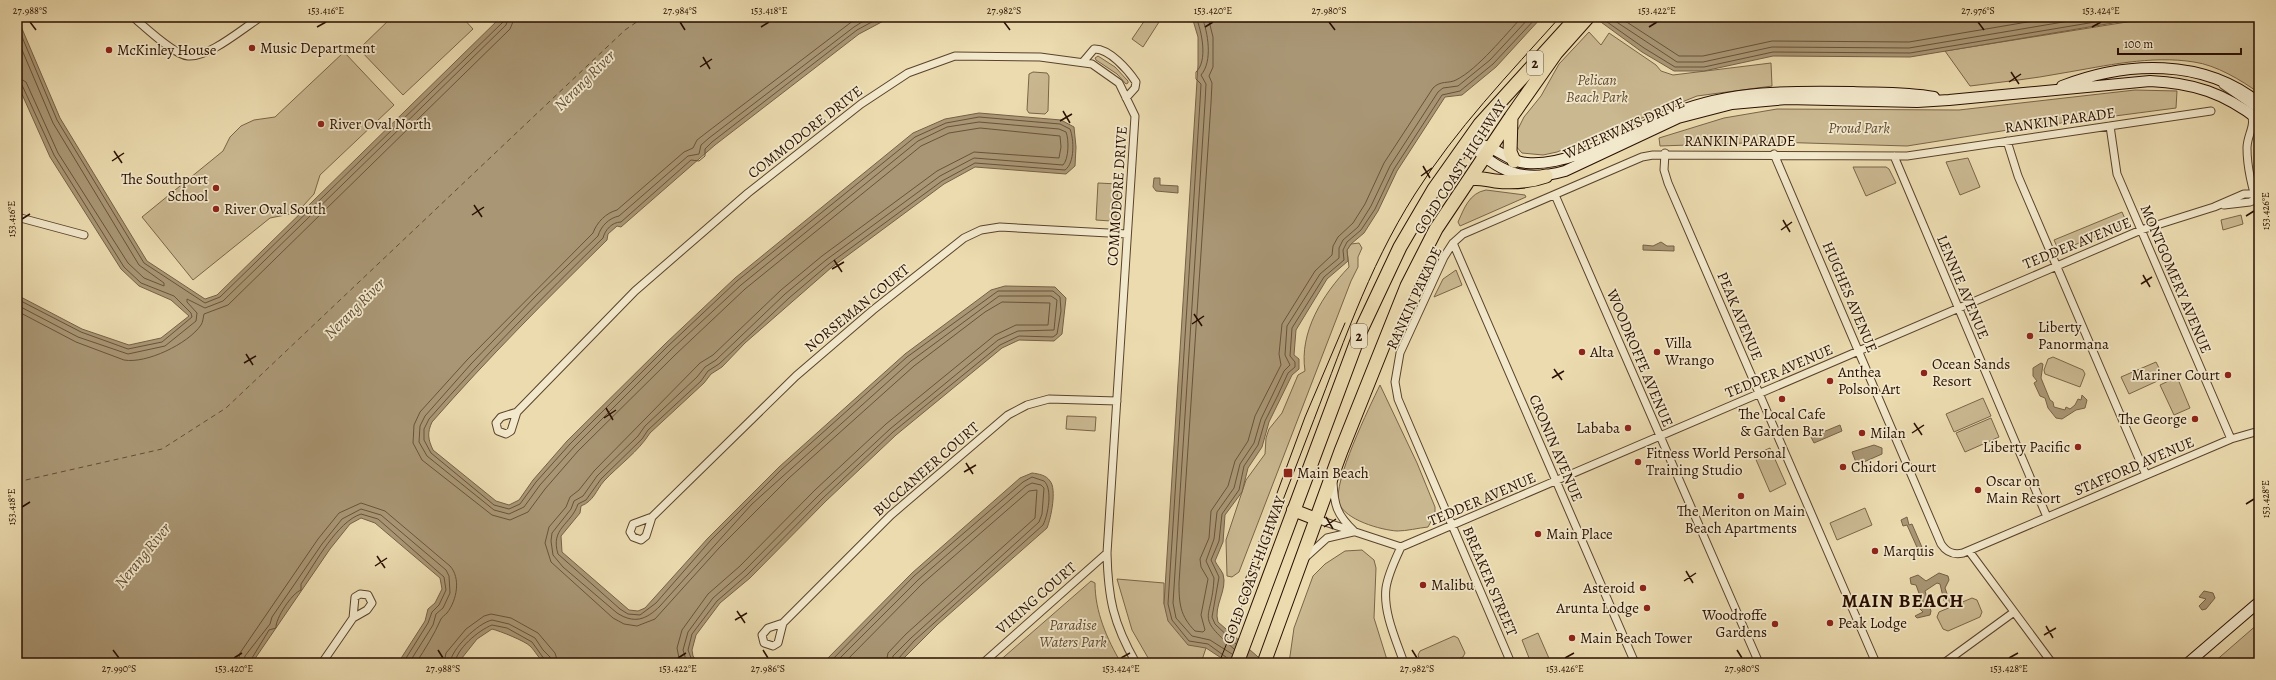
<svg xmlns="http://www.w3.org/2000/svg" width="2276" height="680" font-family="Alegreya,serif">
<style>
.green{fill:#cab891;stroke:#7a6448}
.water{fill:#a99674;stroke:#766046}
.lines{fill:none;stroke-linecap:round;stroke-linejoin:round}
.shore{stroke:#69523a;stroke-width:1}
.ferry{stroke:#634c34;stroke-width:1;stroke-dasharray:5 4;stroke-linecap:butt}
.street-casing{stroke:#5a422c;stroke-width:9}
.secondary-casing{stroke:#290f00;stroke-width:12}
.primary-casing{stroke:#290f00;stroke-width:14}
.highway-casing{stroke:#290f00;stroke-width:15}
.street{stroke:#f2e8cb;stroke-width:7}
.secondary{stroke:#f2e8cb;stroke-width:10}
.primary{stroke:#ebdbaf;stroke-width:12}
.highway{stroke:#ebdbaf;stroke-width:13}
.tram{stroke:#290f00;stroke-width:1}
.ticks{fill:none;stroke:#290f00;stroke-width:1.5}
.poi-dot{fill:#8f2418;stroke:#f2e8cb;stroke-width:1.5}
.labels{text-anchor:middle;stroke-width:3.5;stroke-linejoin:round;paint-order:stroke}
.shield{fill:#f2e8cb;stroke:#65503d;stroke-width:1}
.shield-label{font-size:14px;font-weight:bold;fill:#290f00}
.poi-label{font-size:15px;fill:#290f00;stroke:#f2e8cb;text-anchor:start}
.park-label{font-size:15px;font-style:italic;fill:#614a33;stroke:#f2e8cb}
.street-label{font-size:15px;fill:#290f00;stroke:#f2e8cb}
.water-label{font-size:16px;font-style:italic;fill:#634c34;stroke:#f2e8cb}
.district-label{font-size:19px;font-weight:bold;letter-spacing:1px;fill:#290f00;stroke:#f2e8cb}
.neatline{fill:none;stroke:#290f00;stroke-width:1.5}
.ticks-label{font-size:10px;text-anchor:middle;fill:#290f00}
</style>
<rect width="100%" height="100%" fill="#ebdbaf"/>
<filter id="stains"><feTurbulence type="fractalNoise" baseFrequency=".005" numOctaves="4"/><feColorMatrix values="0 0 0 0 .2 0 0 0 0 .09 0 0 0 0 .02 0 0 0 .5 -.17"/></filter>
<radialGradient id="worn" r=".72"><stop offset=".6" stop-color="#630" stop-opacity="0"/><stop offset="1" stop-color="#630" stop-opacity=".3"/></radialGradient>
<path class="green" d="M392 17H462L473 29 403 95 359 49Z
M1147 17H1152L1159 22 1143 47 1132 39Z
M2192 17H2259V93C2241 80 2216 65 2194 62 2151 55 2105 66 2063 73 2032 79 2001 82 1970 86L1945 51 2133 21Z
M1589 32 1601 45 1609 33 1656 65 1661 71 1673 75 1771 63 1772 86 1697 96 1557 152 1543 155 1522 153 1514 144V137L1524 117 1541 96 1559 64Z
M344 52 394 105 320 175 314 194 303 206 290 214 270 218 193 280 142 217 223 151 230 137 241 126 254 120 275 117Z
M1098 56 1115 67 1128 81V83L1126 84 1117 74 1096 60 1095 58Z
M1033 72 1047 73 1049 76 1048 111 1045 114 1029 113 1027 110 1029 74Z
M2135 90 2177 91 2176 108 2008 130 1907 146 1772 142 1660 146 1659 138 1724 118 1777 109 1959 110Z
M1968 158 1980 187 1960 195 1946 162Z
M1853 167H1886L1889 169 1896 183 1866 196Z
M1098 183 1118 184 1116 218 1111 221 1096 220Z
M1486 190 1525 195 1526 197 1460 226 1458 222C1464 209 1469 193 1486 190Z
M2122 212 2126 221 2123 225 2062 250 2058 249 2054 240Z
M2241 215 2243 224 2223 230 2221 220Z
M1359 243 1362 248 1358 257V267L1351 281 1239 572 1232 577 1227 576 1226 540 1246 480 1265 454 1266 438 1269 429 1282 413 1298 375 1305 371C1299 332 1323 294 1349 267L1347 250 1351 244Z
M1456 270 1462 285 1434 297 1443 279Z
M2053 357 2083 370 2085 374 2080 387 2045 374 2044 370 2048 359Z
M2156 362 2164 378 2129 394 2121 377Z
M2177 377 2190 408 2174 415 2160 385Z
M1380 385 1417 463 1435 507V514L1428 527C1418 528 1407 531 1397 531 1381 530 1345 520 1339 503 1332 483 1370 406 1380 385Z
M1983 398 1991 416 1954 432 1946 414Z
M1067 416 1096 417 1095 431 1066 429Z
M1991 418 1999 437 1965 452 1956 433Z
M1770 448 1786 484 1770 492 1754 455Z
M1865 508 1872 525 1837 540 1830 523Z
M1362 550 1374 560 1376 568 1374 618 1388 663H1289L1294 628 1313 576 1325 564 1345 551Z
M1117 579 1164 583V604L1206 648 1201 663H1151L1132 630Z
M1091 581 1095 583C1095 612 1107 639 1121 663H997Z
M1972 598 1977 600 1982 612 1980 617 1948 631 1943 629 1937 617 1939 612Z
M2259 623V663H2213Z
M1538 633 1551 663H1531L1522 640Z
M1454 636 1458 638 1465 653 1463 657 1449 663H1421L1418 655 1420 651Z"/>
<path class="water" d="M17 17 60 118 147 261 205 299 217 295 501 17H891L859 34 715 145 621 227 617 226 608 234 607 240C547 299 488 358 432 422 427 433 428 439 433 450L496 501 509 505 519 500 533 480 567 441 665 344 735 278 913 133 945 119 979 113 1061 120 1074 127 1076 147 1075 166 1066 174 975 167 944 184 832 267 745 343 722 367 711 374 704 383 650 433C638 452 619 465 604 481 596 490 594 501 581 506L580 513 561 536 562 552 629 610 638 611 645 608 708 538 779 467 905 354 991 290 1005 286 1055 287 1066 298 1062 334 1054 341 1019 340 1002 348 896 435 826 501 750 578 720 603 696 635 692 650 693 656 698 663H545C538 658 536 652 530 646 525 641 500 631 492 629L477 639 458 663H398L425 621 428 609 435 603 442 589 440 578 375 523 361 518 350 524 330 549 252 663H17V295L82 329 129 345 161 338 189 316 171 300 139 286 121 269 50 157 17 83Z
M1192 17H1542L1496 67 1462 95 1445 97 1397 171 1378 211 1364 233 1351 244 1347 250 1348 261 1327 279 1296 330 1294 355 1299 359V369L1292 375 1269 422 1262 447 1248 468 1242 492 1225 515 1223 542 1215 561C1217 565 1221 570 1223 574 1228 590 1213 606 1218 622L1265 663H1229L1206 648 1188 645 1168 621 1164 604 1198 65V37Z
M1594 17H2191L2171 21 2119 22 1910 57 1773 56 1704 71H1674L1642 52Z
M1154 178H1160V185L1178 186V193L1156 191 1153 187Z
M1661 242 1667 246H1674V251L1643 250V245L1653 246Z
M2041 363 2043 364 2041 378 2050 400 2053 402 2054 407 2065 410 2066 407 2070 409 2075 405 2078 399 2081 400 2082 395 2087 400 2085 408 2076 410 2062 419 2056 418 2048 408 2045 398 2040 396 2034 383 2037 381 2033 376V368Z
M1840 425 1842 431 1814 443 1811 437Z
M1874 445 1882 448V454L1857 465 1852 452Z
M1032 473C1039 474 1046 475 1050 481 1057 489 1051 518 1047 528L938 624 899 663H823L912 573 1020 478Z
M1907 517 1909 525 1912 524 1924 552 1920 554 1907 525 1903 526 1901 520Z
M1939 573 1948 576 1949 580 1945 588 1950 602 1947 603 1944 601 1940 584 1937 583 1925 591 1931 611 1930 615 1917 618 1915 616 1923 612 1919 608 1920 596 1916 585 1911 584 1910 578 1918 575 1926 581Z
M2204 591 2213 593 2215 598 2206 609 2202 610 2199 606 2206 599 2199 597Z"/>
<g class="lines">
<path class="shore" d="M1196 17C1202 32 1208 61 1196 72V79L1201 84 1200 102 1168 604 1172 620 1189 641 1208 644 1230 660
M1202 17C1208 33 1213 61 1201 75L1206 84 1205 103 1173 603 1176 618 1192 636 1210 640 1232 654
M1208 17 1213 37V67L1209 76 1212 83 1211 103 1179 583C1179 603 1180 616 1195 631L1203 632 1205 630 1201 615 1208 579 1201 567 1200 559 1209 538 1211 511 1228 486 1235 461 1248 441 1255 416 1281 365 1279 354 1282 324 1315 271 1332 255 1333 246 1338 237 1353 223 1365 204 1384 163 1433 88C1441 80 1448 84 1456 80 1478 69 1505 35 1522 17
M1600 17 1644 48 1675 67H1704L1773 52 1910 53 2119 18 2149 17
M1609 17 1677 62H1703L1772 47 1909 48 2093 17
M1619 17 1679 56H1703L1772 41 1909 42 2057 17
M17 25 57 120 144 263 205 303 220 297 503 22 504 17
M17 38 53 123 139 265 164 283V286L144 278 128 263 58 153 26 82 17 77
M17 83 22 85 54 155 124 267 141 283 174 296 191 313 192 317 162 342 128 349 81 332 17 299
M17 305 78 337 128 354 165 346 196 321 197 313 187 302V299L205 308 223 301 506 25 509 17
M17 311 76 342 124 360C146 364 188 344 201 325 203 322 203 318 204 314L228 305 510 29 515 17
M1236 644 1215 624 1212 617 1219 577 1211 560 1219 541 1222 514 1239 490 1244 466 1258 445 1265 421 1278 395 1288 373 1295 367V362L1290 356 1292 328 1324 277 1344 260 1343 250 1347 242 1361 230 1375 209 1394 169 1442 95 1460 91 1493 64 1537 17
M1234 649C1194 614 1212 622 1214 578L1206 561 1214 539 1217 512 1234 488 1240 464 1254 443 1261 419 1284 371 1290 365 1285 355 1287 326 1320 274 1339 258V248L1343 240 1358 227 1371 206 1390 166 1438 92 1443 88 1458 86 1490 60 1530 17
M238 663 240 653 318 539 339 513 361 503 385 511 450 566C461 578 457 600 447 613 445 615 442 617 441 619 434 635 425 649 416 663
M244 663 245 656 270 624 272 617 322 544 342 519 361 509 381 515 446 570 449 576 450 593 443 608 436 614 433 625 409 663
M249 663 269 630 276 628C275 619 292 593 301 590V584C316 562 337 522 361 514L378 519 444 577 446 590 439 605 432 612 428 623 403 663
M444 663 446 653 466 629 484 616 491 614 511 618 538 633 555 653 558 663
M450 663C451 649 478 623 492 620L509 624 535 638 543 650 550 657 552 663
M455 663C456 649 479 630 492 625L507 628 532 642 547 663
M680 663 677 648 682 630 708 594 740 566 815 490 886 424 995 335 1016 325H1048L1050 303 1002 302 985 312 914 366 789 478 719 548 655 619 637 626 624 624 613 618 551 562 545 543 549 527 566 507 570 497 579 490 594 471 700 363 713 355 781 290 822 256 937 171 974 152 1059 158 1061 147 1060 136 980 128 949 133 921 146 745 289 675 355 578 451 545 489 528 512 510 520 492 515 422 460 413 443 414 425 420 412 467 360 593 233C597 222 606 213 617 210L684 152 693 148 697 140 706 133 858 17
M687 663 683 650 688 632 713 598 744 571 820 494 890 429 998 340 1018 331 1054 330 1057 300 1051 296H999L911 361 752 504 660 606C646 620 634 624 617 613L563 567 553 555 551 541 552 533 571 509 574 501 583 496 597 476 638 436 645 426 697 377 705 367 716 360 785 294 826 260 940 176 974 158 1063 165C1069 159 1069 139 1066 132L1059 129 979 122 947 127 918 141 741 285 671 350 574 447 540 485 524 507 509 514 494 510 427 456 419 442 420 426 425 416 471 364 535 297 598 236C601 226 609 218 619 216L688 156 699 154 701 145 709 138 854 27 870 17
M693 663 688 650 692 634 717 601 747 575 823 498 893 432 1000 345 1019 336 1053 337 1057 334 1061 311 1060 297 1053 291H998L907 357 781 470 711 540 656 603 640 615 628 614 620 609 558 554C550 528 571 525 578 504L586 500 601 479 642 439 648 430 701 381 708 371 719 364 789 298 829 264 942 181 975 163 1065 170C1075 163 1074 139 1070 129L1060 124 979 117 946 123 915 137 737 281 667 347 570 444 536 482 520 504 509 509 494 505 431 453 424 440V429L429 419C484 356 543 297 603 238 605 230 612 222 621 222L691 160 699 161 705 156V149L712 142 857 30 881 17
M829 663 914 576 1023 482 1032 477 1044 481C1053 489 1048 515 1043 525L914 641 898 659 897 663
M835 663 918 580 1026 486 1032 483 1041 485 1044 488 1042 514 1039 522 911 638 893 656 892 663
M844 663 922 584 1029 491 1037 490 1035 518 906 634 888 653 886 663"/>
<path class="ferry" d="M17 482 162 449 226 408 625 30 644 17"/>
<g class="street-casing">
<path id="street" d="M133 17C145 27 174 55 188 56 209 58 243 28 261 17
M1083 62 1094 49C1109 48 1128 70 1136 82L1135 88 1126 98
M2223 85 2259 110
M2251 114C2256 126 2247 135 2247 148 2247 166 2252 190 2259 207
M2110 126 2117 174 2231 439
M2007 141 2018 176 2146 475
M1665 153 1664 170 1668 183 1876 663
M1774 154 1941 544C1947 553 1954 555 1963 553L2231 439 2259 431
M1894 156 2047 517
M2259 156V168
M1555 195 1759 663
M2224 205 2250 202 2259 198
M17 217 84 235
M1453 243 1635 663
M517 412 511 431 506 434 498 431 496 423 501 417 517 412 635 291 748 193 861 104 908 73 955 56 1040 57 1092 64 1119 83 1135 116 1107 553C1108 598 1113 623 1136 663
M1333 482C1334 505 1337 515 1354 531
M652 517 633 524 630 532 633 537 641 540 646 536 652 517 796 376 873 310 964 238 981 230 1000 227 1127 234
M1316 519 1401 547 2141 230 2214 207 2244 194H2259
M1401 547C1395 560 1388 574 1386 588 1383 612 1396 640 1404 663
M1969 551 2052 663
M1306 557 1327 538 1353 532
M783 623 768 628 762 635 764 643 773 646 778 643 783 623 891 515 1008 415 1027 405 1049 399 1117 401
M322 663 353 618 355 597 360 594 368 595 372 603 367 610 353 618
M983 663 1107 553
M1511 663 1398 399 1395 382 1400 353 1444 257 1453 243 1463 234 1642 157 1653 155 1907 156 2211 111
M1944 663 2014 612"/>
</g>
<g class="secondary-casing">
<path id="secondary" d="M2062 86C2126 61 2203 58 2259 103
M1468 140C1475 142 1482 144 1488 147 1502 152 1511 162 1527 163 1572 167 1632 129 1674 113 1732 90 1791 91 1853 92 1880 93 1907 92 1934 97
M1468 141C1497 172 1523 183 1565 171L1678 118 1732 104 1787 99 1917 102 1949 100 2150 81C2194 83 2224 93 2259 120
M2188 663 2259 602"/>
</g>
<g class="primary-casing">
<path id="primary" d="M1293 510 1316 519"/>
</g>
<g class="highway-casing">
<path id="highway" d="M1511 117 1510 152 1514 161
M1470 179C1479 177 1486 180 1495 181 1513 183 1529 182 1546 176
M1237 663 1361 330 1400 247 1434 189 1480 124 1577 17
M1264 663 1341 451 1407 286 1436 229 1511 117 1556 53 1588 17"/>
</g>
<use href="#street" class="street"/>
<use href="#secondary" class="secondary"/>
<use href="#primary" class="primary"/>
<use href="#highway" class="highway"/>
<path class="tram" d="M1241 591 1305 417 1345 323
M1219 663C1249 587 1279 511 1308 435 1340 353 1367 269 1415 194 1456 129 1509 74 1560 17"/>
</g>
<path class="ticks" d="M30 22 36 30M680 22 685 30M1004 22 1010 30M1329 22 1335 30M1978 22 1984 30M317 27 326 22M761 27 769 22M1205 27 1213 22M1649 27 1657 22M2092 27 2101 22M703 57 710 69M700 67 712 59M2011 72 2019 84M2009 82 2021 74M1063 111 1070 123M1060 121 1072 114M114 151 122 163M112 161 124 153M1423 166 1430 178M1421 176 1432 168M474 205 482 217M472 215 484 207M2246 216 2254 211M22 219 30 214M1783 220 1790 232M1781 230 1792 222M834 260 842 272M832 269 844 262M2143 275 2150 287M2141 284 2152 277M1194 314 1202 326M1192 324 1204 316M246 354 253 365M244 363 256 356M1554 369 1562 380M1552 378 1564 371M606 408 613 420M604 418 616 410M1914 423 1922 435M1912 433 1924 425M966 463 973 474M964 472 976 465M2246 504 2254 499M22 507 30 502M1326 517 1333 529M1324 527 1336 519M377 556 385 568M375 566 387 558M1686 571 1693 583M1684 581 1696 573M737 611 745 623M735 620 747 613M2046 626 2053 638M2044 635 2056 628M113 650 119 658M438 650 443 658M763 650 768 658M1412 650 1417 658M1737 650 1742 658M234 658 242 653M678 658 686 653M1121 658 1130 653M1565 658 1574 653M2009 658 2018 653"/>
<g class="poi-dot">
<circle cx="252" cy="48" r="4"/>
<circle cx="109" cy="50" r="4"/>
<circle cx="321" cy="124" r="4"/>
<circle cx="216" cy="188" r="4"/>
<circle cx="216" cy="209" r="4"/>
<circle cx="2030" cy="336" r="4"/>
<circle cx="1582" cy="352" r="4"/>
<circle cx="1657" cy="352" r="4"/>
<circle cx="1924" cy="373" r="4"/>
<circle cx="2228" cy="375" r="4"/>
<circle cx="1830" cy="381" r="4"/>
<circle cx="1782" cy="399" r="4"/>
<circle cx="2195" cy="419" r="4"/>
<circle cx="1628" cy="428" r="4"/>
<circle cx="1862" cy="433" r="4"/>
<circle cx="2078" cy="447" r="4"/>
<circle cx="1638" cy="462" r="4"/>
<circle cx="1843" cy="467" r="4"/>
<rect x="1283" y="468" width="10" height="10" rx="2"/>
<circle cx="1978" cy="490" r="4"/>
<circle cx="1741" cy="496" r="4"/>
<circle cx="1538" cy="534" r="4"/>
<circle cx="1875" cy="551" r="4"/>
<circle cx="1423" cy="585" r="4"/>
<circle cx="1643" cy="588" r="4"/>
<circle cx="1647" cy="608" r="4"/>
<circle cx="1830" cy="623" r="4"/>
<circle cx="1775" cy="624" r="4"/>
<circle cx="1572" cy="638" r="4"/>
</g>
<g class="labels">
<g class="shield">
<rect x="1527" y="51" width="16" height="24" rx="3"/>
<rect x="1351" y="324" width="16" height="24" rx="3"/>
</g>
<g class="shield-label">
<text x="1535" y="68">2</text>
<text x="1359" y="341">2</text>
</g>
<g class="poi-label">
<text x="260" y="53">Music Department</text>
<text x="117" y="55">McKinley House</text>
<text x="329" y="129">River Oval North</text>
<text x="208" y="184" text-anchor="end">The Southport<tspan x="208" dy="17">School</tspan></text>
<text x="224" y="214">River Oval South</text>
<text x="2038" y="332">Liberty<tspan x="2038" dy="17">Panormana</tspan></text>
<text x="1665" y="348">Villa<tspan x="1665" dy="17">Wrango</tspan></text>
<text x="1590" y="357">Alta</text>
<text x="1932" y="369">Ocean Sands<tspan x="1932" dy="17">Resort</tspan></text>
<text x="1838" y="377">Anthea<tspan x="1838" dy="17">Polson Art</tspan></text>
<text x="2220" y="380" text-anchor="end">Mariner Court</text>
<text x="1782" y="419" text-anchor="middle">The Local Cafe<tspan x="1782" dy="17">&amp; Garden Bar</tspan></text>
<text x="2187" y="424" text-anchor="end">The George</text>
<text x="1620" y="433" text-anchor="end">Lababa</text>
<text x="1870" y="438">Milan</text>
<text x="2070" y="452" text-anchor="end">Liberty Pacific</text>
<text x="1646" y="458">Fitness World Personal<tspan x="1646" dy="17">Training Studio</tspan></text>
<text x="1851" y="472">Chidori Court</text>
<text x="1297" y="478">Main Beach</text>
<text x="1986" y="486">Oscar on<tspan x="1986" dy="17">Main Resort</tspan></text>
<text x="1741" y="516" text-anchor="middle">The Meriton on Main<tspan x="1741" dy="17">Beach Apartments</tspan></text>
<text x="1546" y="539">Main Place</text>
<text x="1883" y="556">Marquis</text>
<text x="1431" y="590">Malibu</text>
<text x="1635" y="593" text-anchor="end">Asteroid</text>
<text x="1639" y="613" text-anchor="end">Arunta Lodge</text>
<text x="1767" y="620" text-anchor="end">Woodroffe<tspan x="1767" dy="17">Gardens</tspan></text>
<text x="1838" y="628">Peak Lodge</text>
<text x="1580" y="643">Main Beach Tower</text>
</g>
<g class="park-label">
<text x="1597" y="85">Pelican<tspan x="1597" dy="17">Beach Park</tspan></text>
<text x="1859" y="133">Proud Park</text>
<text x="1073" y="630">Paradise<tspan x="1073" dy="17">Waters Park</tspan></text>
</g>
<g class="street-label">
<text transform="translate(2060 120) rotate(-8)" y="5">RANKIN PARADE</text>
<text transform="translate(1624 128) rotate(-24)" y="5">WATERWAYS DRIVE</text>
<text transform="translate(805 132) rotate(-38)" y="5">COMMODORE DRIVE</text>
<text x="1740" y="146">RANKIN PARADE</text>
<text transform="translate(1460 167) rotate(-57)" y="5">GOLD COAST HIGHWAY</text>
<text transform="translate(1117 196) rotate(-86)" y="5">COMMODORE DRIVE</text>
<text transform="translate(2077 243) rotate(-22)" y="5">TEDDER AVENUE</text>
<text transform="translate(2176 279) rotate(67)" y="5">MONTGOMERY AVENUE</text>
<text transform="translate(1963 287) rotate(67)" y="5">LENNIE AVENUE</text>
<text transform="translate(1850 297) rotate(67)" y="5">HUGHES AVENUE</text>
<text transform="translate(1414 298) rotate(-65)" y="5">RANKIN PARADE</text>
<text transform="translate(857 308) rotate(-39)" y="5">NORSEMAN COURT</text>
<text transform="translate(1740 316) rotate(67)" y="5">PEAK AVENUE</text>
<text transform="translate(1640 358) rotate(67)" y="5">WOODROFFE AVENUE</text>
<text transform="translate(1779 371) rotate(-23)" y="5">TEDDER AVENUE</text>
<text transform="translate(1556 448) rotate(67)" y="5">CRONIN AVENUE</text>
<text transform="translate(2134 466) rotate(-23)" y="5">STAFFORD AVENUE</text>
<text transform="translate(926 469) rotate(-41)" y="5">BUCCANEER COURT</text>
<text transform="translate(1482 499) rotate(-23)" y="5">TEDDER AVENUE</text>
<text transform="translate(1254 570) rotate(-70)" y="5">GOLD COAST HIGHWAY</text>
<text transform="translate(1490 581) rotate(67)" y="5">BREAKER STREET</text>
<text transform="translate(1036 598) rotate(-41)" y="5">VIKING COURT</text>
</g>
<g class="water-label">
<text transform="translate(584 80) rotate(-45)" y="6">Nerang River</text>
<text transform="translate(354 308) rotate(-45)" y="6">Nerang River</text>
<text transform="translate(142 555) rotate(-51)" y="6">Nerang River</text>
</g>
<g class="district-label">
<text x="1903" y="607">MAIN BEACH</text>
</g>
</g>
<rect width="2276" height="680" fill="none" stroke="#ebdbaf" stroke-width="44"/>
<path d="M2118 48v6h123v-6" fill="none" stroke="#290f00" stroke-width="2"/>
<text x="2124" y="48" font-size="12" fill="#290f00" stroke="#f2e8cb" stroke-width="3" paint-order="stroke">100 m</text>
<rect x="22" y="22" width="2232" height="636" class="neatline"/>
<g class="ticks-label">
<text x="30" y="14">27.988°S</text>
<text x="326" y="14">153.416°E</text>
<text x="680" y="14">27.984°S</text>
<text x="769" y="14">153.418°E</text>
<text x="1004" y="14">27.982°S</text>
<text x="1213" y="14">153.420°E</text>
<text x="1329" y="14">27.980°S</text>
<text x="1657" y="14">153.422°E</text>
<text x="1978" y="14">27.976°S</text>
<text x="2101" y="14">153.424°E</text>
<text transform="translate(2265 211) rotate(-90)" y="4">153.426°E</text>
<text transform="translate(11 219) rotate(-90)" y="4">153.416°E</text>
<text transform="translate(2265 499) rotate(-90)" y="4">153.428°E</text>
<text transform="translate(11 507) rotate(-90)" y="4">153.418°E</text>
<text x="119" y="672">27.990°S</text>
<text x="234" y="672">153.420°E</text>
<text x="443" y="672">27.988°S</text>
<text x="678" y="672">153.422°E</text>
<text x="768" y="672">27.986°S</text>
<text x="1121" y="672">153.424°E</text>
<text x="1417" y="672">27.982°S</text>
<text x="1565" y="672">153.426°E</text>
<text x="1742" y="672">27.980°S</text>
<text x="2009" y="672">153.428°E</text>
</g>
<rect width="100%" height="100%" filter="url(#stains)"/>
<rect width="100%" height="100%" fill="url(#worn)"/>
</svg>
